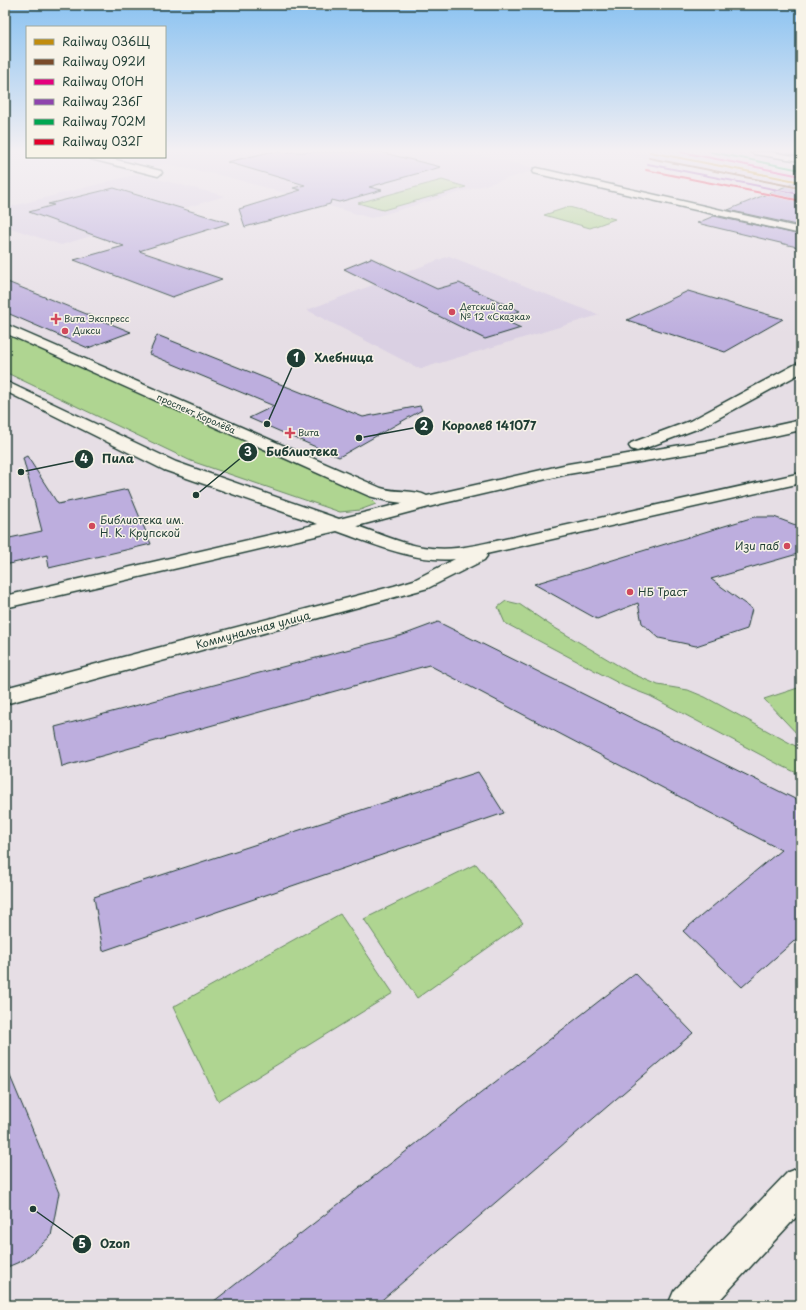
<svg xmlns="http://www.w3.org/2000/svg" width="806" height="1310" font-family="'Playpen Sans',sans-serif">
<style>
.built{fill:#dad0e3}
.green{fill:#afd591;stroke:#678962}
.building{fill:#bdaede;stroke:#1f3d34}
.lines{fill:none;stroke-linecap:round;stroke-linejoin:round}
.minor-casing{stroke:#1f3d34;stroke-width:3}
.tertiary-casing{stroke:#1f3d34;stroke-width:3}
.secondary-casing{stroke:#1f3d34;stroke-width:3}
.minor{fill:#f7f3e8;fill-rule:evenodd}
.tertiary{fill:#f7f3e8;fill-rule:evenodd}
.secondary{fill:#f7f3e8;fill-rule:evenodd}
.rail-1-casing{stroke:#f7f3e8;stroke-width:3}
.rail-2-casing{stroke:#f7f3e8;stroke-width:3}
.rail-3-casing{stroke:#f7f3e8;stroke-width:3}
.rail-4-casing{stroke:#f7f3e8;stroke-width:3}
.rail-5-casing{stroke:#f7f3e8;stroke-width:3}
.rail-6-casing{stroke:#f7f3e8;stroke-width:3}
.rail-1{stroke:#c18c0d;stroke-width:2}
.rail-2{stroke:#7a4b2a;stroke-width:2}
.rail-3{stroke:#e5007d;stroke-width:2}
.rail-4{stroke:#8e44ad;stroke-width:2}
.rail-5{stroke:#00a651;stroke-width:2}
.rail-6{stroke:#e4002b;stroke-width:2}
.poi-dot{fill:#d1495b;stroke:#f7f3e8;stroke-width:1.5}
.labels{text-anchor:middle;stroke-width:3;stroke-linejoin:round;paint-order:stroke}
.far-poi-label{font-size:9px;fill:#1f3d34;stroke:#f7f3e8;text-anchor:start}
.far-street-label{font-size:9px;fill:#1f3d34;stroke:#f7f3e8}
.poi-label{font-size:11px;fill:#1f3d34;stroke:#f7f3e8;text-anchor:start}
.street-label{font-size:11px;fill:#1f3d34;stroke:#f7f3e8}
.leader{fill:none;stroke:#1f3d34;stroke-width:1.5}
.callout-dot{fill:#1f3d34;stroke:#f7f3e8;stroke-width:1.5}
.mark-label{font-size:12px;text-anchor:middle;font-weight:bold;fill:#fff}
.callout-label{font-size:12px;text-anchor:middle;font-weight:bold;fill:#1f3d34;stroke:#f7f3e8;stroke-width:3;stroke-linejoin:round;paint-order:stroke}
</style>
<rect width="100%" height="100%" fill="#e6dee5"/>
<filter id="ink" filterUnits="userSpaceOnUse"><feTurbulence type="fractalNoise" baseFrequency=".025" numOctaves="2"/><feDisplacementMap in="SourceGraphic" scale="8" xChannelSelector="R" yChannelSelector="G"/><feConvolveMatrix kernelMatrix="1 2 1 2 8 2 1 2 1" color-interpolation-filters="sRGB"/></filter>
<g filter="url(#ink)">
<path class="built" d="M165 152H466L540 169 371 218 228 177 166 164 154 167 121 157H165Z
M615 152H692L801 173V185L778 179 765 183Z
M699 152H735L784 161 772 166Z
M138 174 225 196 61 245 5 226V208Z
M449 256 599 315 420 369 307 310Z"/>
<path class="green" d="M442 180 466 187 383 210 358 203Z
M569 207 615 219 590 228 544 215Z
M5 333 367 495 376 504 360 510 340 512 191 461 5 372Z
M506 601 519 604 550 625 631 673 658 685 688 690 705 697 801 749V775L778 764 650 696 624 686 505 623 498 607Z
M801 687V738L764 699Z
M476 864 523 923 417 998 364 919Z
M340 914 393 993 218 1101 173 1007Z"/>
<path class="building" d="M270 152H380L441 167 369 187 382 190 339 202 331 200 330 204 245 227 239 209 301 190 293 188 305 185 227 162Z
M801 180V226L728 210Z
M114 188 230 223 139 251 222 279 172 297 74 260 124 246 29 212 54 205 48 204Z
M714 216 801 235V248L697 223Z
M371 258 437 289 459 283 520 311 499 318 521 328 485 339 344 269Z
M5 281 131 332 88 348 5 312Z
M688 291 783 319 725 352 627 320Z
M157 335 363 417 420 406 422 410 339 457 249 418 274 406 149 354Z
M27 456 58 504 128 489 151 544 49 568 47 555 5 565V539L42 531 23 458Z
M754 517H774L801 527V553L711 579 752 609 747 629 696 646 659 638 642 623 638 603 597 619 534 584Z
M438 622 801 802V935L742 987 683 931 781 850 429 665 62 767 55 727 403 635Z
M478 772 504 813 103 951 94 897Z
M635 973 693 1033 376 1305H209Z
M5 1064 59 1193 51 1236 24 1260 5 1268Z"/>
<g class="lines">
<g class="minor-casing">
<path id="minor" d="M90 157H104L161 171 162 173 158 176 91 159Z
M537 168 801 228V234L534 173 533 171 534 169Z
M801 1167V1212L715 1305H668L674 1291 788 1172Z"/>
</g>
<g class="tertiary-casing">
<path id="tertiary" d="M750 152H770L801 157V161L754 154Z"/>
</g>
<g class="secondary-casing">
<path id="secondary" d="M5 324 381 488C395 493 414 489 427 496L568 464 705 441 801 420V430L705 451 568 474 440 504 357 526C381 534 406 546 431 548 453 551 475 545 496 541L801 473V483L486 554 487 556 484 560 428 588 5 704V688L394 586 414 580 455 559C416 563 373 544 337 531L5 608V596L318 524 164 470 5 391V381L176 462 339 519 403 503 388 501 369 496 5 333Z
M801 363V373L702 427 643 449 637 451 631 449 629 446 631 443 690 421 796 364Z"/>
</g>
<use href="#minor" class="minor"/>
<use href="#tertiary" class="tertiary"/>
<use href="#secondary" class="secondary"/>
<g class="rail-1-casing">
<path id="rail-1" d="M650 152 801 182"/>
</g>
<g class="rail-2-casing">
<path id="rail-2" d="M649 158 800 188"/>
</g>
<g class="rail-3-casing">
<path id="rail-3" d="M681 152 801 176"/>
</g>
<g class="rail-4-casing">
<path id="rail-4" d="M648 164 799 194"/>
</g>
<g class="rail-5-casing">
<path id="rail-5" d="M711 152 801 170"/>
</g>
<g class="rail-6-casing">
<path id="rail-6" d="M646 170 797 200"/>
</g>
<use href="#rail-1" class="rail-1"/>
<use href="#rail-2" class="rail-2"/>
<use href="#rail-3" class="rail-3"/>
<use href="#rail-4" class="rail-4"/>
<use href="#rail-5" class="rail-5"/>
<use href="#rail-6" class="rail-6"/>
</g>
</g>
<linearGradient id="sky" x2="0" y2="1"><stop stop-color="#8ac2f1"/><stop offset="0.45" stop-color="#f4f0f3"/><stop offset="1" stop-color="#f4f0f3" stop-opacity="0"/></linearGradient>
<rect width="806" height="335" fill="url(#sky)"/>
<g class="poi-dot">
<circle cx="452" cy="312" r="4"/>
<path d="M54 313h4v4h4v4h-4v4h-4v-4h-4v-4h4z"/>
<circle cx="65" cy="331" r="4"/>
<path d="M288 427h4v4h4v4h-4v4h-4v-4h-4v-4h4z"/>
<circle cx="92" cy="526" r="4"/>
<circle cx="787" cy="546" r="4"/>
<circle cx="630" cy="592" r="4"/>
</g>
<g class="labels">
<g class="far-poi-label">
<text x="460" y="310">Детский сад<tspan x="460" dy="10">№ 12 «Сказка»</tspan></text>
<text x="64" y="322">Вита Экспресс</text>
<text x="73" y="334">Дикси</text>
<text x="298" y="436">Вита</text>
</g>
<g class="far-street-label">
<text transform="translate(196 414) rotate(24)" y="3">проспект Королёва</text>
</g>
<g class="poi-label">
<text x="100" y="524">Библиотека им.<tspan x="100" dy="13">Н. К. Крупской</tspan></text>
<text x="779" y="550" text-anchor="end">Изи паб</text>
<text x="638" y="596">НБ Траст</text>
</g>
<g class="street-label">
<text transform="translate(253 630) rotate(-15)" y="4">Коммунальная улица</text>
</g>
</g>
<path class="leader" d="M267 424L296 358M359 438L424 426M196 495L248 452M21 472L84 459M33 1209L82 1244"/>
<g class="callout-dot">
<circle cx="267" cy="424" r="4"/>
<circle cx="359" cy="438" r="4"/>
<circle cx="196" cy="495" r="4"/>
<circle cx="21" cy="472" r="4"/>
<circle cx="33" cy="1209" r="4"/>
<circle cx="296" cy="358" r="10"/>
<circle cx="424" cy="426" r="10"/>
<circle cx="248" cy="452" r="10"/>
<circle cx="84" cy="459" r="10"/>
<circle cx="82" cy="1244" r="10"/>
</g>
<g class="mark-label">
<text x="296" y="362">1</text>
<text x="424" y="430">2</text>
<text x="248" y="456">3</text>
<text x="84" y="463">4</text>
<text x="82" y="1248">5</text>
</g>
<g class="callout-label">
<text x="344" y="362">Хлебница</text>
<text x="489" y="430">Королев 141077</text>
<text x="302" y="456">Библиотека</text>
<text x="118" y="463">Пила</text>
<text x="115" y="1248">Ozon</text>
</g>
<rect width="806" height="1310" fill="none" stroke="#f7f3e8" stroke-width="20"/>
<rect x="10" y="10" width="786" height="1290" fill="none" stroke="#1f3d34" stroke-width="1.5" filter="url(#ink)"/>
<rect x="26" y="26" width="140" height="132" fill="#f7f3e8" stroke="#a1aaa0"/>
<rect x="34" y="39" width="20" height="6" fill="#c18c0d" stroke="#a1aaa0"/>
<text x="62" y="46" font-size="12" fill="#1f3d34">Railway 036Щ</text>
<rect x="34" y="59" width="20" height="6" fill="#7a4b2a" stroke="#a1aaa0"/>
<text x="62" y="66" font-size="12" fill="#1f3d34">Railway 092И</text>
<rect x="34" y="79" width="20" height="6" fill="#e5007d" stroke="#a1aaa0"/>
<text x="62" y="86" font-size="12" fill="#1f3d34">Railway 010Н</text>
<rect x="34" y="99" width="20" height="6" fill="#8e44ad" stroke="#a1aaa0"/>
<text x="62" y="106" font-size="12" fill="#1f3d34">Railway 236Г</text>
<rect x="34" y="119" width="20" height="6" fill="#00a651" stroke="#a1aaa0"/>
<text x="62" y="126" font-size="12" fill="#1f3d34">Railway 702М</text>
<rect x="34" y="139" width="20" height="6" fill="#e4002b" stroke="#a1aaa0"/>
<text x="62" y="146" font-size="12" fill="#1f3d34">Railway 032Г</text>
</svg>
